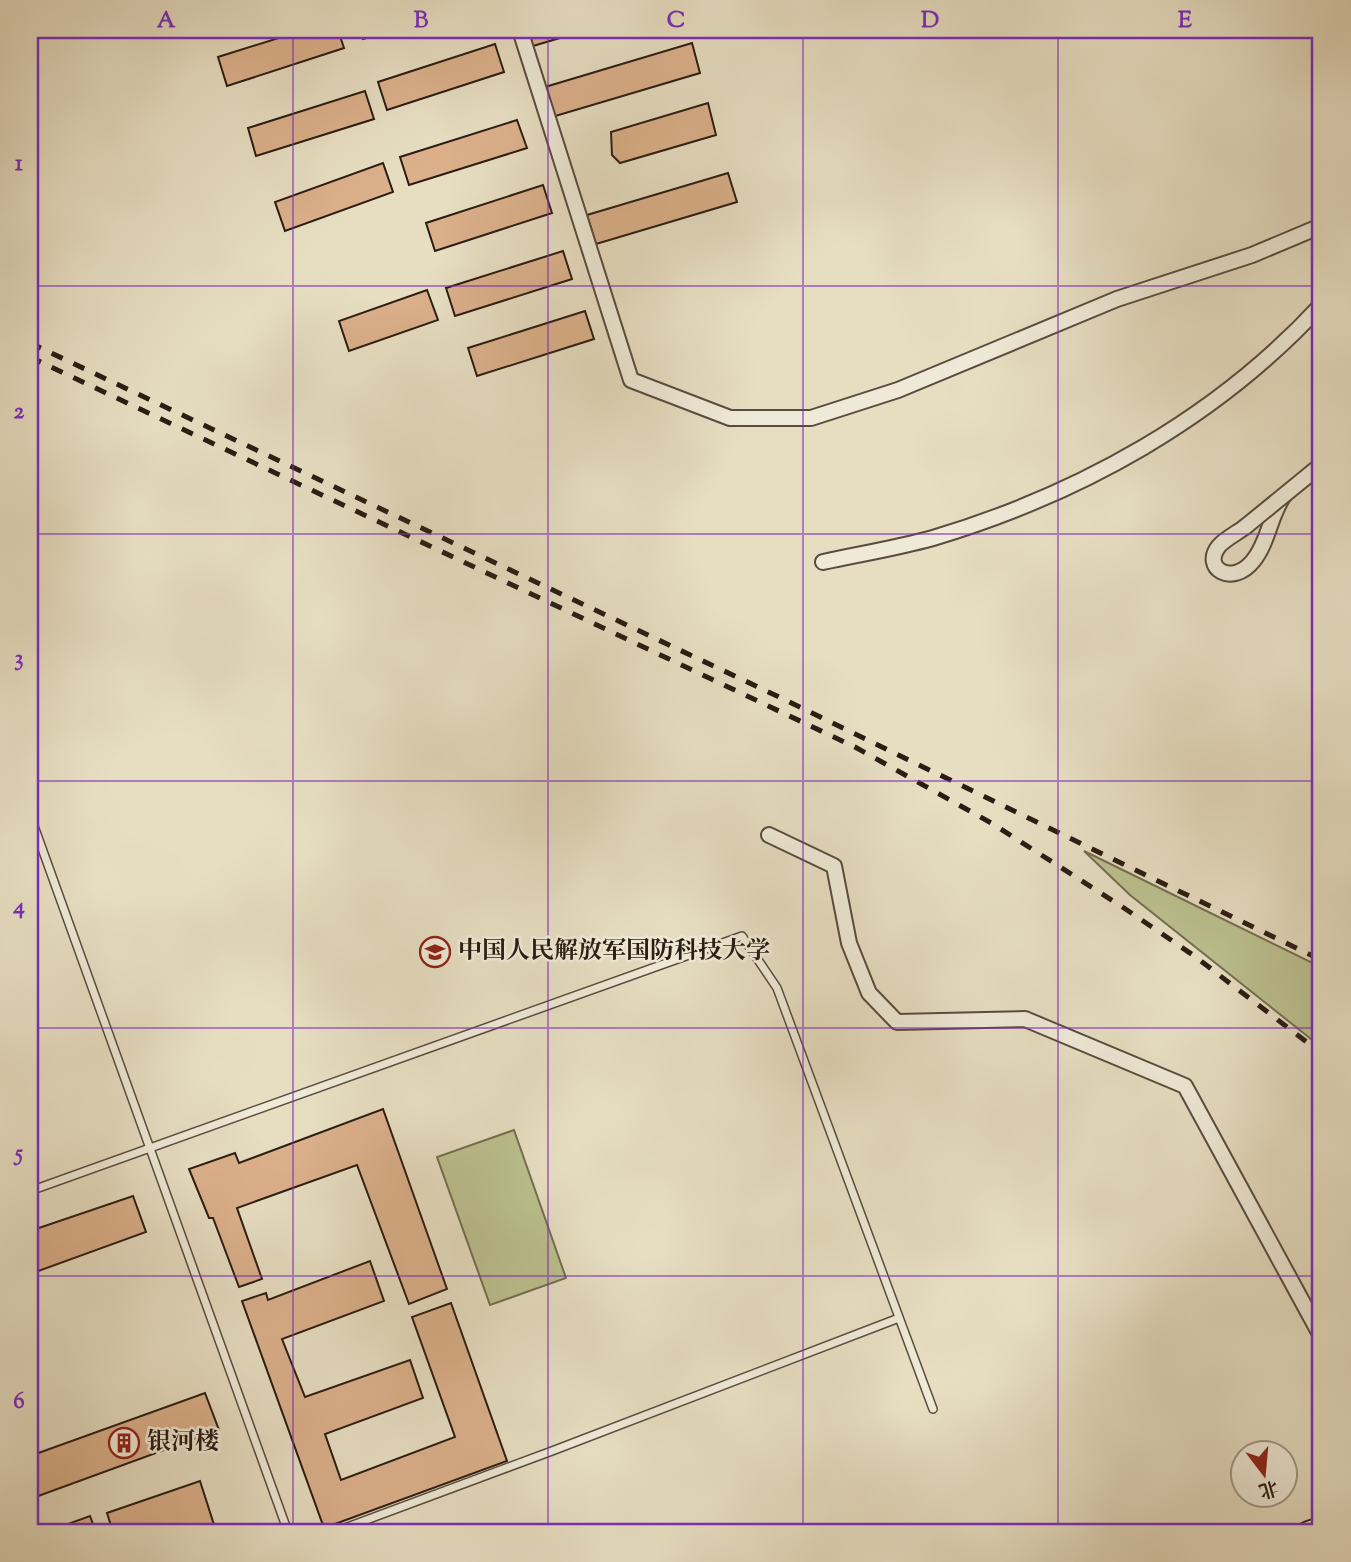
<svg xmlns="http://www.w3.org/2000/svg" width="1351" height="1562" font-family="'Sorts Mill Goudy','Noto Serif SC',serif">
<style>
.green{fill:#bcc08f;stroke:#736e51;stroke-width:2}
.building{fill:#dbb08b;stroke:#2a1c13;stroke-width:2}
.lines{fill:none;stroke-linecap:round;stroke-linejoin:round}
.lane-casing{stroke:#594c3f;stroke-width:10}
.street-casing{stroke:#594c3f;stroke-width:18}
.secondary-casing{stroke:#2a1c13;stroke-width:23}
.lane{stroke:#efead7;stroke-width:7}
.street{stroke:#efead7;stroke-width:14}
.secondary{stroke:#efead7;stroke-width:19}
.rail{stroke:#2a1c13;stroke-width:5;stroke-dasharray:12 12;stroke-linecap:butt}
.street-bridge-casing{stroke:#594c3f;stroke-width:18;stroke-linecap:butt}
.street-bridge{stroke:#efead7;stroke-width:14}
.grid{fill:none;stroke:#7b2cbf;stroke-width:2;stroke-opacity:0.55}
.labels{text-anchor:middle;dominant-baseline:central;stroke-width:5;stroke-linejoin:round;paint-order:stroke}
.poi-label{font-size:24px;font-weight:bold;fill:#2a1c13;stroke:#efead7;text-anchor:start}
.neatline{fill:none;stroke:#7b2cbf;stroke-width:2.5}
.grid-label{font-size:23px;text-anchor:middle;font-weight:bold;fill:#7b2cbf}
</style>
<rect width="100%" height="100%" fill="#e7dec2"/>
<filter id="stains"><feTurbulence type="fractalNoise" baseFrequency=".00286" numOctaves="4"/><feColorMatrix values="0 0 0 0 .2 0 0 0 0 .09 0 0 0 0 .02 0 0 0 .5 -.17"/></filter>
<radialGradient id="worn" r=".72"><stop offset=".6" stop-color="#630" stop-opacity="0"/><stop offset="1" stop-color="#630" stop-opacity=".3"/></radialGradient>
<g class="green">
<polygon points="1084,851 1321,967 1321,1047 1130,895"/>
<polygon points="514,1130 566,1278 490,1305 437,1157"/>
</g>
<g class="building">
<polygon points="304,30 338,30 344,48 227,86 218,57"/>
<polygon points="360,30 393,30 363,39"/>
<polygon points="528,30 587,30 533,46"/>
<polygon points="692,43 700,73 552,117 545,87"/>
<polygon points="495,44 504,72 387,110 378,82"/>
<polygon points="365,91 374,119 256,156 248,128"/>
<polygon points="708,103 716,135 620,163 612,155 611,132"/>
<polygon points="517,120 527,148 409,185 400,157"/>
<polygon points="383,163 393,192 285,231 275,202"/>
<polygon points="728,173 737,202 596,244 587,215"/>
<polygon points="543,185 552,213 435,251 426,223"/>
<polygon points="563,251 572,279 455,316 446,288"/>
<polygon points="427,290 438,320 349,351 339,321"/>
<polygon points="585,311 594,339 477,376 468,348"/>
<polygon points="383,1109 447,1289 409,1304 357,1165 237,1208 262,1279 239,1287 213,1218 209,1218 189,1169 235,1153 239,1163"/>
<polygon points="133,1196 146,1232 30,1274 30,1231"/>
<polygon points="370,1261 384,1301 282,1339 305,1397 410,1360 423,1398 325,1434 341,1480 455,1437 412,1317 451,1303 507,1461 324,1528 242,1301 266,1293 268,1300"/>
<polygon points="205,1393 219,1430 30,1499 30,1456"/>
<polygon points="200,1481 216,1531 187,1532 185,1526 170,1531 169,1527 154,1532 113,1532 107,1513"/>
<polygon points="90,1516 96,1532 46,1532"/>
</g>
<g class="lines">
<g class="lane-casing">
<g id="lane">
<polyline points="30,815 288,1532"/>
<polyline points="30,1191 742,936 777,988 933,1409"/>
<polyline points="334,1532 552,1451 899,1318"/>
</g>
</g>
<g class="street-casing">
<g id="street">
<polyline points="520,30 631,380 730,418 811,418 898,390 1117,299 1252,255 1321,226"/>
<path d="M 1245,527 C 1237,533 1225,539 1219,546 C 1201,568 1232,587 1253,561 C 1268,543 1270,516 1283,497"/>
<path d="M 823,562 C 860,554 897,548 933,538 C 1080,494 1217,418 1321,305"/>
<polyline points="769,835 834,866 849,943 869,993 897,1022 1025,1019 1185,1086 1321,1336"/>
</g>
</g>
<g class="secondary-casing">
<polyline id="secondary" points="1307,1532 1321,1527"/>
</g>
<use href="#lane" class="lane"/>
<use href="#street" class="street"/>
<use href="#secondary" class="secondary"/>
<g class="rail">
<polyline points="30,343 777,696 1321,960"/>
<polyline points="30,357 855,747 993,824 1121,906 1193,955 1321,1053"/>
</g>
<g class="street-bridge-casing">
<polyline id="street-bridge" points="1245,527 1321,465"/>
</g>
<use href="#street-bridge" class="street-bridge"/>
</g>
<path class="grid" d="M 293,30 L 293,1532M 548,30 L 548,1532M 803,30 L 803,1532M 1058,30 L 1058,1532M 30,286 L 1321,286M 30,534 L 1321,534M 30,781 L 1321,781M 30,1028 L 1321,1028M 30,1276 L 1321,1276"/>
<defs>
<g id="university-ring" transform="scale(1.575)"><circle r="9.5" fill="#efead7" stroke="#8f2418" stroke-width="1.5"/><path d="M0-5L7-2L0 1L-7-2ZM-4 1L0 2.5L4 1V4Q0 6-4 4Z" fill="#8f2418"/></g>
<g id="building-ring" transform="scale(1.575)"><circle r="9.5" fill="#efead7" stroke="#8f2418" stroke-width="1.5"/><path d="M-4-6H4V6H1V3H-1V6H-4ZM-2.5-4.3h1.7v1.8h-1.7ZM.8-4.3h1.7v1.8H.8ZM-2.5-1h1.7V.8h-1.7ZM.8-1h1.7V.8H.8Z" fill="#8f2418"/></g>
</defs>
<g fill-rule="evenodd">
<use href="#university-ring" x="435" y="952"/>
<use href="#building-ring" x="124" y="1443"/>
</g>
<g class="labels">
<g class="poi-label">
<text x="458" y="952">中国人民解放军国防科技大学</text>
<text x="147" y="1443">银河楼</text>
</g>
</g>
<rect width="1351" height="1562" fill="none" stroke="#e7dec2" stroke-width="77"/>
<g transform="translate(1264 1474) rotate(164)"><circle r="33" fill="#efead7" stroke="#a09889" stroke-width="2"/>
<path d="M0-5L12 26L0 18L-12 26Z" fill="#8f2418"/>
<text y="-10" font-size="19" font-weight="bold" text-anchor="middle" fill="#2a1c13">北</text>
</g>
<rect x="38" y="38" width="1274" height="1486" class="neatline"/>
<g class="grid-label">
<text x="166" y="27">A</text>
<text x="421" y="27">B</text>
<text x="676" y="27">C</text>
<text x="930" y="27">D</text>
<text x="1185" y="27">E</text>
<text x="19" y="170">1</text>
<text x="19" y="418">2</text>
<text x="19" y="665">3</text>
<text x="19" y="913">4</text>
<text x="19" y="1160">5</text>
<text x="19" y="1408">6</text>
</g>
<rect width="100%" height="100%" filter="url(#stains)"/>
<rect width="100%" height="100%" fill="url(#worn)"/>
</svg>
